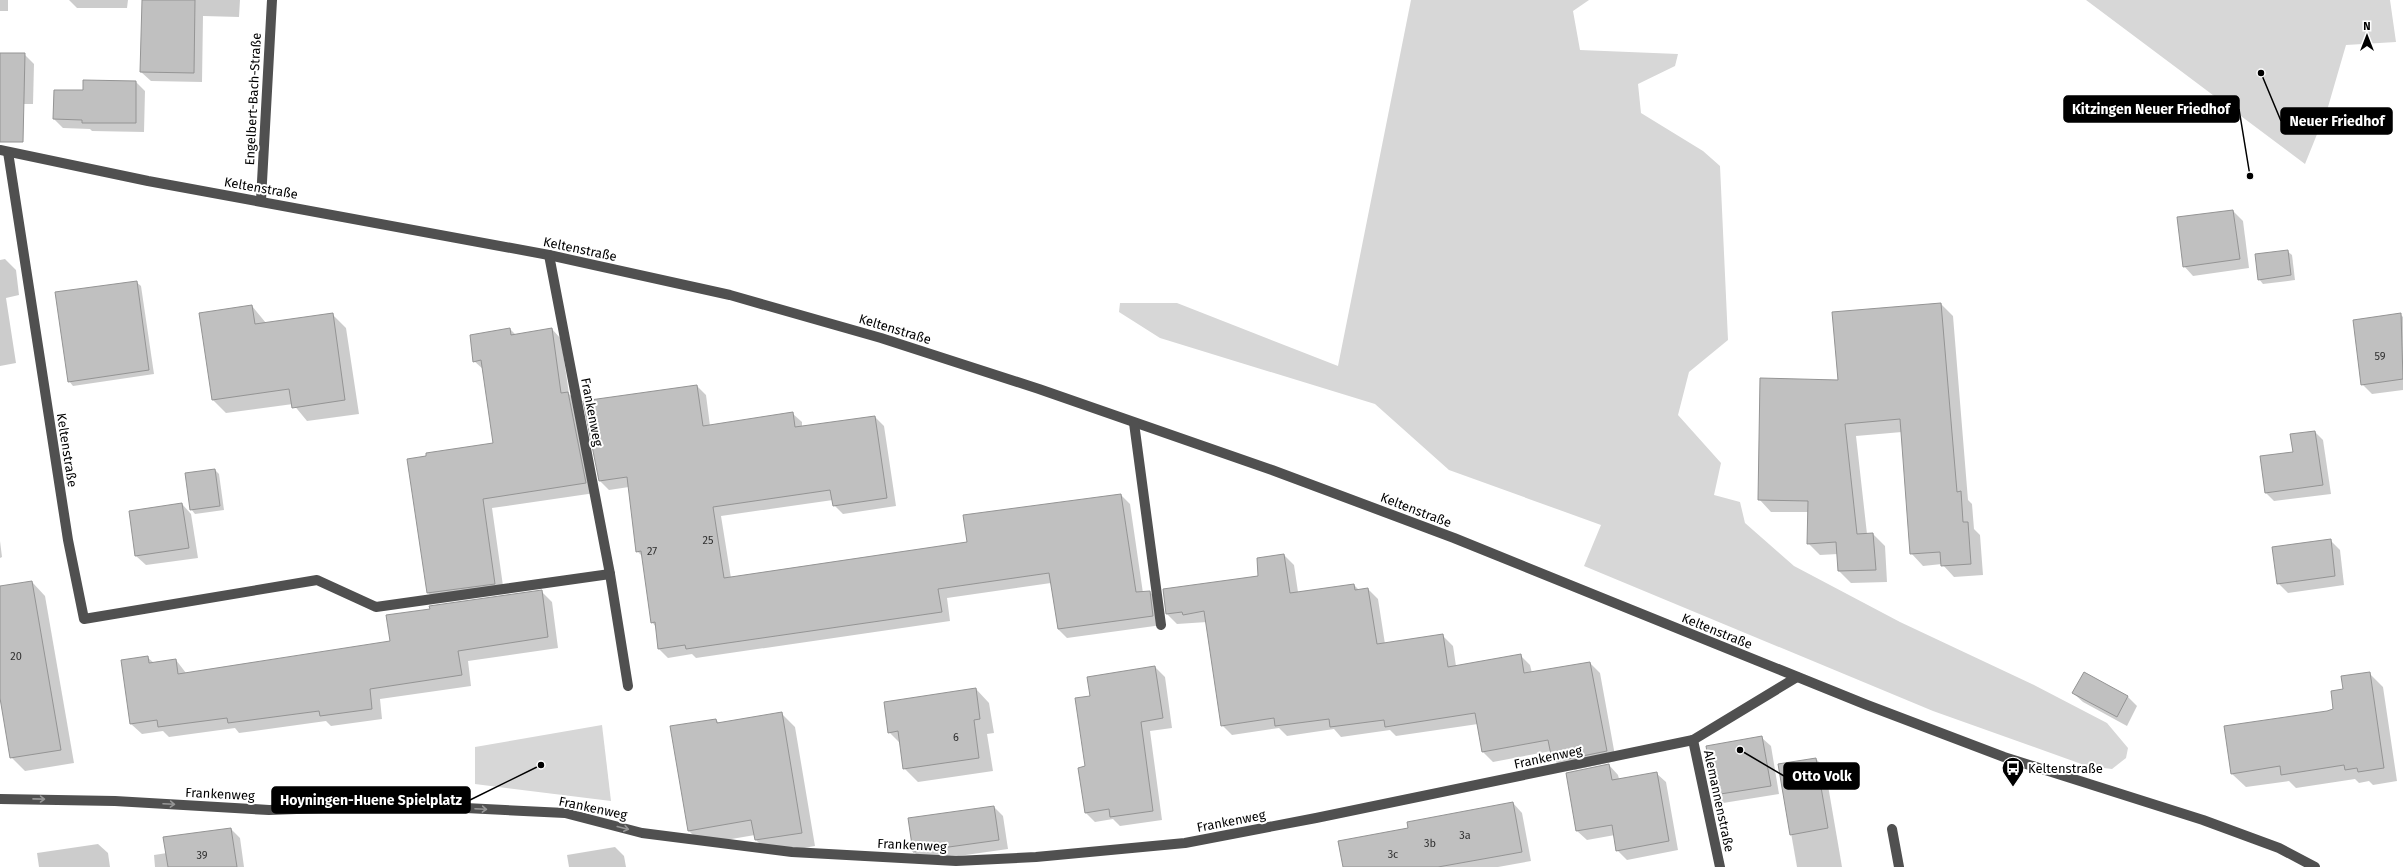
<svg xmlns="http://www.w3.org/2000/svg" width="2403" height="867" font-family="'Fira Sans',sans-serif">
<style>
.green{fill:#d7d7d7}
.shadow{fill:#0003}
.building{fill:#c0c0c0;stroke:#949494}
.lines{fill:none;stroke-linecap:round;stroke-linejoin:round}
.minor{stroke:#505050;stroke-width:10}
.oneway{stroke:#969696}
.labels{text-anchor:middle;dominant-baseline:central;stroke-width:4;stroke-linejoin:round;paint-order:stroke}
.number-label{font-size:11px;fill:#303030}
.street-label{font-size:13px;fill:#000;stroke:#fff}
.poi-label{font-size:13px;fill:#000;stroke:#fff;text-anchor:start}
.leader{fill:none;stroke:#000;stroke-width:1.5}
.callout-dot{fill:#000;stroke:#fff;stroke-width:1.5}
.callout{fill:#000;stroke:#000;stroke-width:1.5}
.callout-label{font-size:14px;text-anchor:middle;font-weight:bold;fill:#fff}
</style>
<rect width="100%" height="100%" fill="#fff"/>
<g class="green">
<polygon points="1411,0 1589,0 1573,11 1580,50 1678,54 1675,66 1638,84 1641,113 1703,151 1720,166 1728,340 1689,372 1678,415 1721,463 1714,495 1740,502 1745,523 1794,566 1900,622 2034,685 2107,723 2128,748 2126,758 2112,769 2087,766 1933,711 1584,566 1601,525 1449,470 1375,404 1160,338 1119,312 1120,303 1177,303 1338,366"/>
<polygon points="2086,0 2390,0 2396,42 2346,45 2328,107 2305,164"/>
<polygon points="602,725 611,801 475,784 475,747"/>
</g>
<g class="shadow">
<rect x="0" y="0" width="8" height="11"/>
<polygon points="69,0 128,0 127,8 77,8"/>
<polygon points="143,0 240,0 239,17 203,16 202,82 151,81 141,72"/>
<polygon points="0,54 24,54 34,64 33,104 0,104"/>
<polygon points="136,82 145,91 144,132 92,131 90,129 63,128 54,119 55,91 84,91"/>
<polygon points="2233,211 2243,221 2249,268 2193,276 2184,266"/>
<polygon points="2287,251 2292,255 2295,280 2263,284 2259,279"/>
<polygon points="5,259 16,270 19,295 6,298 16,363 0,366 0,260"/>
<polygon points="136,282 141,286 154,374 73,386 69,381"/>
<polygon points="1941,304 1953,316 1968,500 1972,504 1974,529 1980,535 1983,575 1954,577 1942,564 1923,566 1911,553 1902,432 1856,436 1867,534 1873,534 1885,546 1887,582 1851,583 1839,571 1838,554 1820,555 1808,543 1809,512 1771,512 1759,499 1839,381"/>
<polygon points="252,306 266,323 332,314 346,328 359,414 307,421 293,404 226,413 213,400"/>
<polygon points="2400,314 2403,317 2403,390 2372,394 2362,384"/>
<polygon points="510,329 516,335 552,329 561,339 569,394 578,402 595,493 492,508 504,593 438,602 428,593 494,444 484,370 474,361"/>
<polygon points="697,386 706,395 710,426 793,414 802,422 802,427 875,417 884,426 896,506 843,514 834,505 833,500 721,516 731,578 968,543 1121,495 1130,504 1143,593 1150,592 1159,601 1162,625 1067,638 1058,629 1051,583 947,598 950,621 696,658 692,654 668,658 659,649 656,627 652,622 643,557 637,551 629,487 609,490 600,481"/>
<polygon points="2315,432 2323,440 2331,494 2274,501 2266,493 2294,453"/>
<polygon points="215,470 219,474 224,510 195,514 191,509"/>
<polygon points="182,504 191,514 198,558 146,565 136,556"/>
<polygon points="2330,540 2340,550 2344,585 2288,593 2278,583"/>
<polygon points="0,541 2,557 0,558"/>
<polygon points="1284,555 1294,565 1298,592 1354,585 1359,590 1368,589 1378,599 1385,644 1443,636 1453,646 1456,666 1520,655 1530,665 1532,673 1590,663 1600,673 1616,761 1574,770 1572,767 1563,769 1553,759 1551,751 1493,762 1483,752 1478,724 1396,736 1390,730 1341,737 1334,729 1287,736 1279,728 1232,735 1222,725 1207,622 1177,624 1167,614 1164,590 1259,576"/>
<polygon points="32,582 45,596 74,763 25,771 11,757 0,692 0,587"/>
<polygon points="541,591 552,602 558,648 468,661 471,686 380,699 382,719 331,726 326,721 239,733 235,728 169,737 163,731 142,734 131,724 147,657 154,663 176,660 186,673 391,642"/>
<polygon points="1155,667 1165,677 1172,728 1150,731 1162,820 1120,826 1113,819 1095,822 1086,813 1091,697"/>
<polygon points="2369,673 2383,687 2397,781 2373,785 2369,781 2359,783 2355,779 2296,788 2289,781 2246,787 2232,774 2334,709 2344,690"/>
<polygon points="976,689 989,703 994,733 987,734 993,771 918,782 904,768 901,744 889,732"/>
<polygon points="2073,693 2128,697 2137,706 2127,726 2083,702"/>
<polygon points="781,713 795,727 815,846 770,854 756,840 755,835 702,844 688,830 716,720 719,723"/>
<polygon points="1762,738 1771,746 1779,794 1723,803 1715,795 1707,747"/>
<polygon points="1816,759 1825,768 1842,867 1797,867 1779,765"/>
<polygon points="1609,765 1618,775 1619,779 1656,773 1666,782 1678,850 1627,860 1617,850 1615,835 1587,840 1577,831 1567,774"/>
<polygon points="1513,803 1522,813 1531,861 1498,867 1344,867 1410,829"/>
<polygon points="994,807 1003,816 1008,849 923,861 914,852"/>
<polygon points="231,829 240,838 244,867 155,867 154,855 167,853"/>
<polygon points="98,844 108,853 110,867 39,867 37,853"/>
<polygon points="615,847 624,856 626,867 569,867 567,855"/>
</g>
<g class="building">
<polygon points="142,0 195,0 194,73 140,72"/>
<polygon points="0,53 25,53 23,142 0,142"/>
<polygon points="83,80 136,81 136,123 82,123 82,120 53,119 54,90 83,90"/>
<polygon points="2233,210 2240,259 2183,267 2177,217"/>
<polygon points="2288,250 2291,275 2258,280 2255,254"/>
<polygon points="137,281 149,370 68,382 55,292"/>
<polygon points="1941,303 1957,492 1961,491 1963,522 1968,522 1971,564 1941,566 1940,552 1910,554 1900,419 1845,424 1857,534 1873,533 1876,570 1838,571 1836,542 1807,544 1808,501 1758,500 1760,378 1838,380 1832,312"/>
<polygon points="252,305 255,324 333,313 345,400 292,408 289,389 212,400 199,313"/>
<polygon points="2401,313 2403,379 2361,385 2353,320"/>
<polygon points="510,328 511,335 552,328 561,393 568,392 586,483 483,499 495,584 427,593 407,459 426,456 426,453 493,443 481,360 473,362 470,335"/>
<polygon points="697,385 703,426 793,412 795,427 875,416 887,498 833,506 830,490 713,507 724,578 967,542 963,515 1121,494 1136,592 1150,591 1153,616 1058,629 1049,573 938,589 942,612 686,649 685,645 658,649 655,622 651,623 641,551 636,552 627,477 599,481 583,401"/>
<polygon points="2315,431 2323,485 2265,493 2260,456 2293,452 2290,434"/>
<polygon points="215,469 220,506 190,510 185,473"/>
<polygon points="182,503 189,548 135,556 129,511"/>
<polygon points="2331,539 2335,576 2277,584 2272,547"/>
<polygon points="1284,554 1290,593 1354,584 1355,590 1368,588 1377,644 1443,634 1448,667 1521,654 1524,673 1590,662 1607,751 1563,760 1563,758 1552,760 1548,740 1482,752 1475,713 1385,727 1384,720 1330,727 1329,719 1275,726 1274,718 1221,726 1204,611 1183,615 1182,612 1166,614 1163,589 1258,576 1257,558"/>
<polygon points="32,581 61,750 10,758 0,698 0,586"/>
<polygon points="542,590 548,637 458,651 462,675 370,689 372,709 320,716 319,711 228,723 227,718 158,727 157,720 130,724 121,660 148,656 149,663 176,659 178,674 390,641 386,615 430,609 429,606"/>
<polygon points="1155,666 1163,718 1141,722 1153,811 1110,817 1109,809 1085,813 1078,768 1085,766 1075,698 1090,696 1087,677"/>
<polygon points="2084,672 2128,696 2117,717 2072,693"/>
<polygon points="2370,672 2384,768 2358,772 2357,768 2345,770 2344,765 2281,775 2280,766 2231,774 2224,726 2327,711 2333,709 2331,691 2343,689 2341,676"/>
<polygon points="976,688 980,719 974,720 979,758 903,769 898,731 888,733 884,702"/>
<polygon points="782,712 802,833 755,840 751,820 688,831 670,726 716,719 717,723"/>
<polygon points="1762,736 1771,786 1714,795 1706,746"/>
<polygon points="1816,758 1828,828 1790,835 1778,764"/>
<polygon points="1609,764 1612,780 1657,772 1669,841 1616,851 1612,825 1576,831 1566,773"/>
<polygon points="1513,802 1522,852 1438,867 1343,867 1338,841 1408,828 1407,822"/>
<polygon points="994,806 999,840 913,852 908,818"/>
<polygon points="231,828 237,867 168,867 163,837"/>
</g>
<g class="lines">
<g class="minor">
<polyline points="0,150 148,181 549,255 730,295 881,338 1039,389 1272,470 1454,538 1867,705 2004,757 2203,820 2279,848 2315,867"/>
<polyline points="8,152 68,540 84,619 317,580 376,607 610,574"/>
<polyline points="261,200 272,0"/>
<polyline points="549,255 610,574 628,686"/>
<polyline points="1134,423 1161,625"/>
<polyline points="1693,740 1720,867"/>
<polyline points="0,799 115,801 269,810 406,805 565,813 642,833 792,852 956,861 1036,857 1185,843 1316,818 1693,740 1797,677"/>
<polyline points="1892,829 1899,867"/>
</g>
</g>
<defs><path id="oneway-shaft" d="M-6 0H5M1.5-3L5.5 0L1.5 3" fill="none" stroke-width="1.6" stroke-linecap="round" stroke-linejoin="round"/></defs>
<g class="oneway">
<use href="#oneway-shaft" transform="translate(39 799) rotate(1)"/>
<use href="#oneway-shaft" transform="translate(169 804) rotate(3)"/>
<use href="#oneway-shaft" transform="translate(481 809) rotate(3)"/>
<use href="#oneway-shaft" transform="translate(623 828) rotate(14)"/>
</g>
<defs>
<g id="bus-pin" transform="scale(1.15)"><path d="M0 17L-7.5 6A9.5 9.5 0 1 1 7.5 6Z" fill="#000" stroke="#fff"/><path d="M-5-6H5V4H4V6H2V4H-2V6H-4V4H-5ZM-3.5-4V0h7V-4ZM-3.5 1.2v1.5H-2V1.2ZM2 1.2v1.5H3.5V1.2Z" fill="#fff"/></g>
</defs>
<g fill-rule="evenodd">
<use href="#bus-pin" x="2013" y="768"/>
</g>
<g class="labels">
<g class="number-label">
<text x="2380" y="356">59</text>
<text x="708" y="540">25</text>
<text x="652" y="551">27</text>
<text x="16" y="656">20</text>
<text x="956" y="737">6</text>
<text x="1465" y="835">3a</text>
<text x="1430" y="843">3b</text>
<text x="1393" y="854">3c</text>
<text x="202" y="855">39</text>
</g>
<g class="street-label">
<text transform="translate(253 99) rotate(-87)">Engelbert-Bach-Straße</text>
<text transform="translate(261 188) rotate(10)">Keltenstraße</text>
<text transform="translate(580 249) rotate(12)">Keltenstraße</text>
<text transform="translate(895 329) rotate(17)">Keltenstraße</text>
<text transform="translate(592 412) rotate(79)">Frankenweg</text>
<text transform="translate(67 450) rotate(81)">Keltenstraße</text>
<text transform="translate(1416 510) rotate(21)">Keltenstraße</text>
<text transform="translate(1717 631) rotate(22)">Keltenstraße</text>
<text transform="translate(1548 757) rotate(-12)">Frankenweg</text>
<text transform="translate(220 794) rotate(3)">Frankenweg</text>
<text transform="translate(1719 801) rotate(78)">Alemannenstraße</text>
<text transform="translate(593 808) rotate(12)">Frankenweg</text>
<text transform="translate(1231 821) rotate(-11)">Frankenweg</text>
<text transform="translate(912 845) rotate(3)">Frankenweg</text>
</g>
<g class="poi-label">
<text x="2028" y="768">Keltenstraße</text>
</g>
</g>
<path class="leader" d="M2250 176L2239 109M2261 73L2281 121M1740 750L1784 776M541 765L470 800"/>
<g class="callout-dot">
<circle cx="2250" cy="176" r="4"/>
<circle cx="2261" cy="73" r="4"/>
<circle cx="1740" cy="750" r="4"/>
<circle cx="541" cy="765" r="4"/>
</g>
<g class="callout">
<rect x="2064" y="96" width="175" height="26" rx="4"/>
<rect x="2281" y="108" width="111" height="26" rx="4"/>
<rect x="1784" y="763" width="75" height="26" rx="4"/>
<rect x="272" y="787" width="198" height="26" rx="4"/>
</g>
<g class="callout-label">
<text x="2151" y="114">Kitzingen Neuer Friedhof</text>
<text x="2337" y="126">Neuer Friedhof</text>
<text x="1822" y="781">Otto Volk</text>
<text x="371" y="805">Hoyningen-Huene Spielplatz</text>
</g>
<g transform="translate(2367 36)" stroke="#ffffff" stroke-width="3" paint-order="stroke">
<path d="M0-3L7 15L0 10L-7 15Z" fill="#000000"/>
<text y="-6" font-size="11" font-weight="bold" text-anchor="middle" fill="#000000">N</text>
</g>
</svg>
